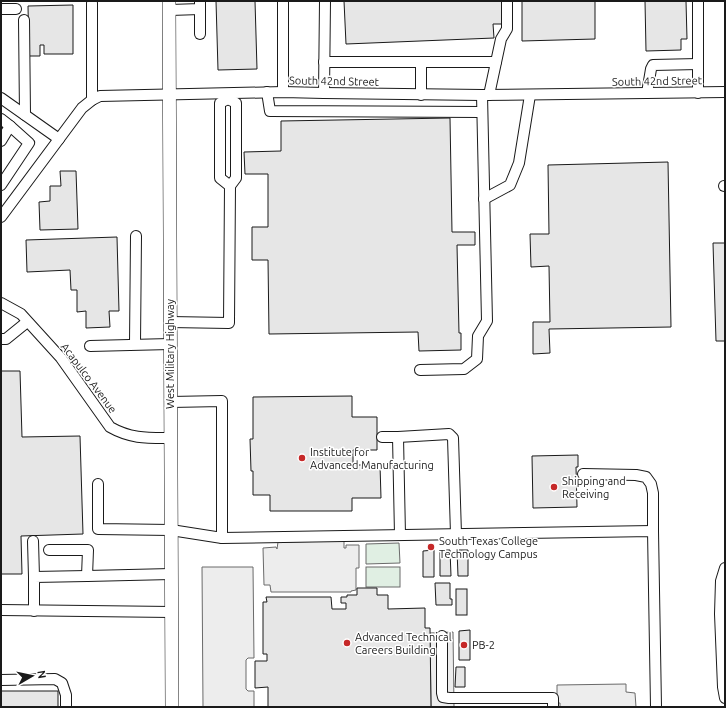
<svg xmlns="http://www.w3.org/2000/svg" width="726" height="708" font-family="Ubuntu,sans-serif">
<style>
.green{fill:#e0efe3;stroke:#6a6a6a}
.parking{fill:#ededed;stroke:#6a6a6a}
.building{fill:#e6e6e6;stroke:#1a1a1a}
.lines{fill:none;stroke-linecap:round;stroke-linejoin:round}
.minor-casing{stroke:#1a1a1a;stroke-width:12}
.major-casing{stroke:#1a1a1a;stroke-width:14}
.minor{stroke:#fff;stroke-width:10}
.major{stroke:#fff;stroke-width:13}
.poi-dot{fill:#c62828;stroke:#fff;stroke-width:1.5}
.labels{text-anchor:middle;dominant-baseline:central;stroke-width:3;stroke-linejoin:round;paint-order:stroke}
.street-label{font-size:11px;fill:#1a1a1a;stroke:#fff}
.poi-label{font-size:11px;fill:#1a1a1a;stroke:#fff;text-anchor:start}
</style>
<rect width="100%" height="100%" fill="#fff"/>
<g class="green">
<polygon points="399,543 400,563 366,564 366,544"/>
<rect x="366" y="567" width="34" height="20"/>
</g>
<g class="parking">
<polygon points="344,541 344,548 346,548 346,545 359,545 359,568 356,568 356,590 351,591 351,592 271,592 270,585 264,585 263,548 276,547 277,549 278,542"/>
<polygon points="202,567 253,567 254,658 248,658 246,660 246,689 248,691 254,691 254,707 203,707"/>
<polygon points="453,632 454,707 431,707 430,633"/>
<polygon points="626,684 626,692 635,693 636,707 560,707 560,703 557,703 557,685"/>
</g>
<g class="building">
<polygon points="216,1 255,1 257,69 218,70"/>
<polygon points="344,1 503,1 504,24 493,24 494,38 346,44"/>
<polygon points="522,1 595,1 595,39 522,41"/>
<polygon points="645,1 686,1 687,39 681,39 681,50 646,51"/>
<polygon points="73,5 73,54 44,54 44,45 40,45 40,56 29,56 28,6"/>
<polygon points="450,118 452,232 475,232 475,245 457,245 459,333 461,333 461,350 419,351 418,332 269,334 268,260 252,260 252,227 268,227 268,174 245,174 244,152 281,151 281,121"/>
<polygon points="668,162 671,327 549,329 550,353 533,354 533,322 550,322 549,266 531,267 530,234 549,234 548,165"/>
<polygon points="60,171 76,171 78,229 40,230 39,202 50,201 50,186 61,186"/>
<polygon points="117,237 119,311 109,311 110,327 86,328 86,311 77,312 77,290 71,290 70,270 27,272 26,240"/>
<polygon points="713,243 725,243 725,341 716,341"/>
<polygon points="1,371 20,371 22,437 80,436 83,534 21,536 22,574 1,574"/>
<polygon points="352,396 352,417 377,417 377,450 353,450 353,465 380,465 381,498 352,498 352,511 270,511 270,495 253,495 253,471 251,471 250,439 253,439 253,397"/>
<polygon points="578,455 578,467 576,467 577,507 533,508 532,456"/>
<polygon points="434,550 434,577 423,577 423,551"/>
<polygon points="440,550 450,550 451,576 440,576"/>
<polygon points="457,550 468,550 468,576 458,576"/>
<polygon points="435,583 450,583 450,599 452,599 452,605 436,605"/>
<polygon points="357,588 377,588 377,595 388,595 388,609 425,608 425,628 430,628 431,707 268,707 268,687 255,688 255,661 267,661 267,654 263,654 263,602 267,602 266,597 331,597 332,609 346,609 346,603 341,603 341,597 347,597 347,595 357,595"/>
<rect x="456" y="589" width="11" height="26"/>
<polygon points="470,630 470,660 459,660 459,631"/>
<polygon points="456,667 465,667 465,687 455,687"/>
<rect x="1" y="691" width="57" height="16"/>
</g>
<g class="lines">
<g class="minor-casing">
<g id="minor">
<polyline points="92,3 92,100"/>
<polyline points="1,9 16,9"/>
<polyline points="200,9 200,34"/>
<polyline points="170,10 200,9 200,1"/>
<polyline points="24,20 25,115"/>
<polyline points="324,62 496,62"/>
<polyline points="267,92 270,111 482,112"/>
<polyline points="283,92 283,1"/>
<polyline points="324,93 325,1"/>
<polyline points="647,93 651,69 653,65 698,64"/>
<polyline points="698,93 698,1"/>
<polyline points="421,95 421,62"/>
<polyline points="489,95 501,39 507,29 507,1"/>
<polyline points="1,98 59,139"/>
<polyline points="228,99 220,103 220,178 230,186"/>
<polyline points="1,119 10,126 1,141"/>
<polyline points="1,185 29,143 10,126"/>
<polyline points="724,186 725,186"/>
<polyline points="484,199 510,185 519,163 530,95"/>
<polyline points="1,217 82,108 92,100 100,96 283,92 324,93 482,95 725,92"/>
<path d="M 1,303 L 21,314 L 61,358 L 110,427 C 131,439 148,438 171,438"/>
<polyline points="170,322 229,323 230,186 236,178 236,103 228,99"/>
<polyline points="1,339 6,339 27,322"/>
<polyline points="135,344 136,236"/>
<polyline points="90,346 170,344"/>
<polyline points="420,370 464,369 477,359 478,336 487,321 482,95"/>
<polyline points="171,402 222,401 222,538"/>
<polyline points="382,437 398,437 400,535"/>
<polyline points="398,437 449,434 453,438 456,534"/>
<polyline points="583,474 636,475 646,477 651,484 653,493 653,531"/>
<polyline points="98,484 98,529 171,530 222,538 653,531 656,707"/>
<polyline points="33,541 34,577"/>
<polyline points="49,550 88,550 87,576 171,574"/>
<polyline points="725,568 721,581 720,614 723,687 725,698"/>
<polyline points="1,610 172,612"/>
<polyline points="34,611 34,577 87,576"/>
<polyline points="442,636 442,693 443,697 449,698 553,698 553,707"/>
<polyline points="1,680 55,679 62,683 66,695 66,707"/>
</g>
</g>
<g class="major-casing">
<polyline id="major" points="169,1 172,707"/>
</g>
<use href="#minor" class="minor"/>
<use href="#major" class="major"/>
</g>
<g class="poi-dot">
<circle cx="302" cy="458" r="4"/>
<circle cx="554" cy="487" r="4"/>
<circle cx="431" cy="547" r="4"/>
<circle cx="347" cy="643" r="4"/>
<circle cx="464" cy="645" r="4"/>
</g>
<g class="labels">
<g class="street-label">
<text transform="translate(334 81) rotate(1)">South 42nd Street</text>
<text transform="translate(657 81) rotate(-1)">South 42nd Street</text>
<text transform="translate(170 354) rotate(-90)">West Military Highway</text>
<text transform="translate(89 378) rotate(53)">Acapulco Avenue</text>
</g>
<g class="poi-label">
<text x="310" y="452">Institute for<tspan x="310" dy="13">Advanced Manufacturing</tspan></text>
<text x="562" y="481">Shipping and<tspan x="562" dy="13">Receiving</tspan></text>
<text x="439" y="541">South Texas College<tspan x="439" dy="13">Technology Campus</tspan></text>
<text x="355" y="637">Advanced Technical<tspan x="355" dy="13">Careers Building</tspan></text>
<text x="472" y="645">PB-2</text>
</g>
</g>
<rect width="726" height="708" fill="none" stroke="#1a1a1a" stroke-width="4"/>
<g transform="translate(32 676) rotate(81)" stroke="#ffffff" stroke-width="3" paint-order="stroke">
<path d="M0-3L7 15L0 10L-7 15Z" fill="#1a1a1a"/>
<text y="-6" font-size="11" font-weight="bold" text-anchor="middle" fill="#1a1a1a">N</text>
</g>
</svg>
